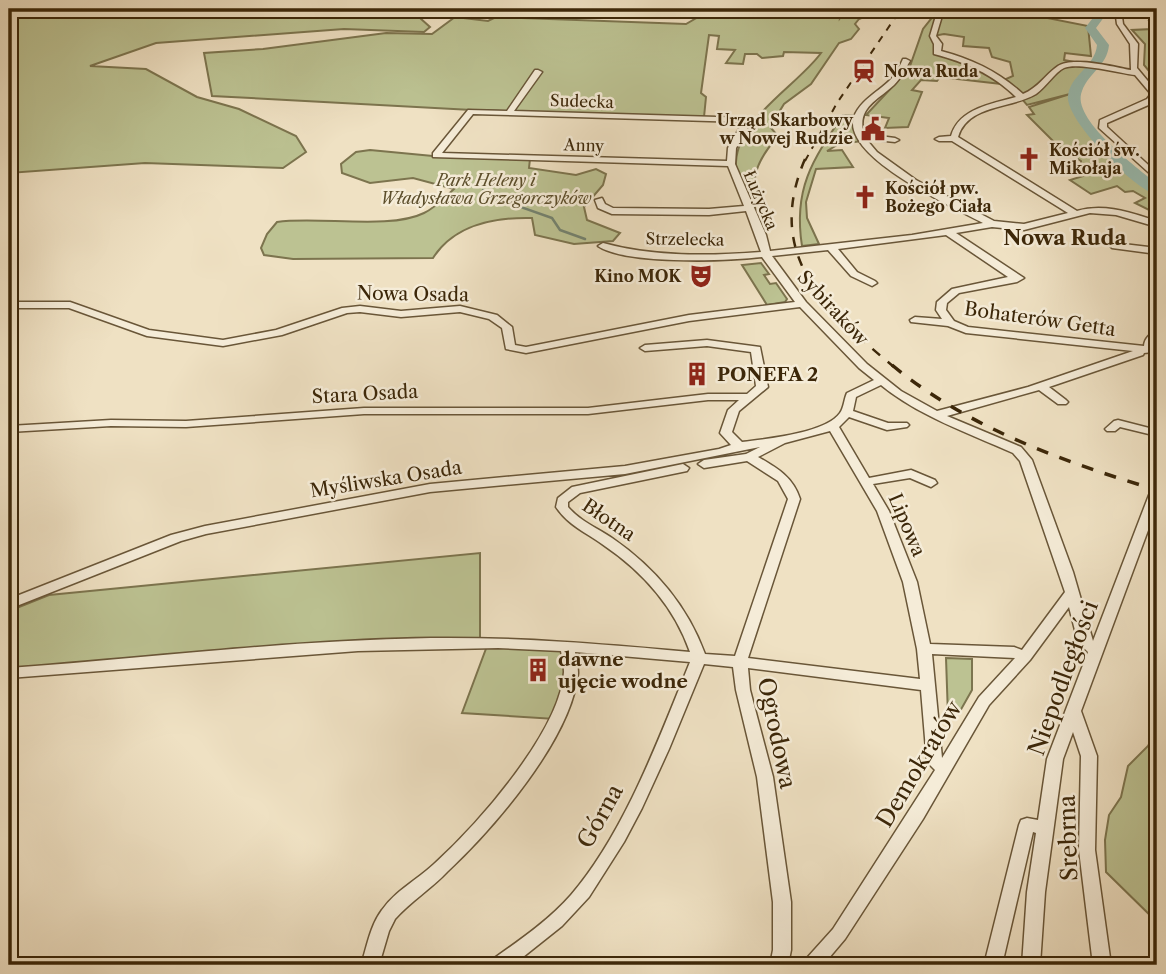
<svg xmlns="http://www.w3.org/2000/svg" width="1166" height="974" font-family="'Libre Caslon Text',serif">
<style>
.green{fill:#bcc292;stroke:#7c744e;stroke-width:2;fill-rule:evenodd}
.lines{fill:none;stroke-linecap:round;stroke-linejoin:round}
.stream{stroke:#74826f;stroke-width:2.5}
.river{fill:#9abeb3;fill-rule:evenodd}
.minor-casing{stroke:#695638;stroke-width:3}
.minor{fill:#f5ecd8;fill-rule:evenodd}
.rail-far2{stroke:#3c2709;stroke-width:2;stroke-dasharray:7 7;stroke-linecap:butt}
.rail-far1{stroke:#3c2709;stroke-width:2.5;stroke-dasharray:10 10;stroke-linecap:butt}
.rail{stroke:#3c2709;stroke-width:3.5;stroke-dasharray:12 12;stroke-linecap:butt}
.labels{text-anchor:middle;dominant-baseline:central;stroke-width:5;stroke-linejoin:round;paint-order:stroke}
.far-poi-label{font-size:16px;font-weight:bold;fill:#3c2709;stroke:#f5ecd8;text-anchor:start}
.far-street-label{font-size:16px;fill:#3c2709;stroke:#f5ecd8}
.far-park-label{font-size:16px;font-style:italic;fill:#5c4e2b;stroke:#f5ecd8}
.street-label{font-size:19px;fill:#3c2709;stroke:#f5ecd8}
.poi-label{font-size:19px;font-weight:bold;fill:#3c2709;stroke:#f5ecd8;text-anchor:start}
.far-district-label{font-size:21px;font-weight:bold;fill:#3c2709;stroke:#f5ecd8}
.near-street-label{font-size:23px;fill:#3c2709;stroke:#f5ecd8}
</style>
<rect width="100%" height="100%" fill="#efe1c3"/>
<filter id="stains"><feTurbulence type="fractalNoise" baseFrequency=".00286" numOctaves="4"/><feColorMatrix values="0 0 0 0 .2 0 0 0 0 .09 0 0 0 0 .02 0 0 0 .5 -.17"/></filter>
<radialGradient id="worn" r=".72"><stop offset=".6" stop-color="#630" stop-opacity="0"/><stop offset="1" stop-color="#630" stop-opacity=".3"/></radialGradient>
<g class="green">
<polygon points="9,9 455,9 420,18 430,27 424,32 344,29 156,43 90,66 146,69 197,97 239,109 296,136 306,152 283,168 145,163 9,173"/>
<path d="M 712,9 L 841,9 L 840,18 L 847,9 L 884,9 L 859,19 L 855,24 L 859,29 L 851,39 L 839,43 L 811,84 L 784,104 L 770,127 L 778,136 C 752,166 752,179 756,217 L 750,215 C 746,200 735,178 736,162 C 738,118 798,85 821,53 L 784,52 L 783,56 L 762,58 L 757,54 L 745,54 L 743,64 L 726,63 L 735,50 L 717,49 L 719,36 L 709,35 L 701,93 L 706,97 L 704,117 L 472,110 L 212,96 L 204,53 L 263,49 L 386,33 L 432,34 L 455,17 L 488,21 L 496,17 L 686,24 Z"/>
<path d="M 935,9 L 1060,9 L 1037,11 L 1032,15 L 1088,26 L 1091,56 L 1065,53 L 1064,60 L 1096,66 C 1090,77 1077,82 1074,96 C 1069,123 1137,173 1157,191 L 1157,214 L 1135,203 L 1145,198 L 1133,191 L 1125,192 L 1117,186 L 1091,194 L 1070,180 L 1083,176 L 1081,161 L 1059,147 L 1027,115 L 1034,114 L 1029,107 L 1070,94 L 1027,105 L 1010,85 L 940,77 L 937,81 L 921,80 L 912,90 L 922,92 L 908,127 L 885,128 L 889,118 L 866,115 L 909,69 L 923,29 L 934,15 ZM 944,34 L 964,37 L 963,46 L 989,48 L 992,57 L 1010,62 L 1013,76 L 1004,80 L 937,51 L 933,36 Z"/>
<polygon points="1149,21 1157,21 1157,81 1144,65 1145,44 1132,30 1152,29"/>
<path d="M 843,115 L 864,116 L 859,130 L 863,141 L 839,144 L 827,151 L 842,150 L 853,167 L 816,169 L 806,202 L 807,218 L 819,244 L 802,246 C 793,189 812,161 843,115 Z"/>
<path d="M 370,150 L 433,156 L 530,159 L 529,168 L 576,175 L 596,169 L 606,174 L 603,185 L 584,207 L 587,220 L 620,233 L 613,241 L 574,244 L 535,235 L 532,218 C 495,217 454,225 433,258 L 293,259 L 264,255 L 261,248 L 267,234 L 277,222 C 318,216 390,230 424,213 C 435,208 445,197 454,189 L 413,178 L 370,183 L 342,173 L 341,164 L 356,152 Z"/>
<polygon points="761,263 769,274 764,275 770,284 776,283 787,299 785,302 767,305 742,265"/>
<polygon points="480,553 480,640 9,669 9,611 49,595"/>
<polygon points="487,646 565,648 569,659 555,719 462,713"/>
<polygon points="946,658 972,659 972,690 959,713 948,716"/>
<polygon points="1157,730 1157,922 1106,872 1105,840 1109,815 1121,797 1128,766 1148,746"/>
</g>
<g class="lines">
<g class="stream">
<polyline points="445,175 475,187"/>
<polyline points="483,190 501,200 552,218 560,230 585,239"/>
</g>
<path class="river" d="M 1100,9 L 1110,9 L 1096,28 L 1109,45 C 1107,66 1089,72 1082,91 C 1070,119 1138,168 1157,184 L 1157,195 C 1135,190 1065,120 1068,96 C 1070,75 1095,67 1097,45 L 1085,28 Z"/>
<g class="minor-casing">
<g id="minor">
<path d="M 938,9 L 944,9 L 936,36 L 942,44 L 941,51 C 972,59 999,72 1023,94 C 1038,88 1045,75 1058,66 C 1072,56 1114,67 1131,70 L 1130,44 L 1117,24 L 1115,9 L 1121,9 L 1123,24 L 1138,44 L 1137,68 L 1157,92 L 1157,96 L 1153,103 L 1107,123 L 1107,127 L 1157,173 L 1157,180 L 1099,128 L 1100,120 L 1147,99 L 1151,94 L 1135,75 C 1119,73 1077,62 1064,68 C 1055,72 1046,87 1036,94 C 1011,109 968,104 958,137 L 1077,211 C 1105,203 1131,213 1157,221 L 1157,227 L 1116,215 L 1090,213 L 1024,230 L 992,227 L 956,233 L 1024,278 L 1017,282 L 959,293 L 947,303 L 946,310 L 954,321 L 968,327 L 1144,346 C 1144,339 1151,332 1157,331 L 1157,340 L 1154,343 L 1153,352 L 1144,353 L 1143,355 L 1049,387 L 1066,400 L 1068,402 L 1066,404 L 1058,404 L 1039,390 L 947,416 L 1021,447 L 1032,460 L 1073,572 L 1093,641 L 1149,495 L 1151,492 L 1157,492 L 1157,506 L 1081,711 L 1097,756 L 1095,850 L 1111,965 L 1093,965 L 1079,850 L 1081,756 L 1073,732 L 1063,759 L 1045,892 L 1040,965 L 1022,965 L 1027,892 L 1036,833 L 1033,832 L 1002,965 L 984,965 L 1019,825 L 1021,820 L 1027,818 L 1038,820 L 1047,759 L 1088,652 L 1078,642 L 1069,607 L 1030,660 L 989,705 L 923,819 L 845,939 L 823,965 L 803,965 L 806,959 L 833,929 L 935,770 L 927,762 L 921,690 L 748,668 L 750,690 L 773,777 L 791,902 L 791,950 L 788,965 L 770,965 L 773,950 L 773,902 L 757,777 L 736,690 L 733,667 L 704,664 L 669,749 L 642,808 L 624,842 L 589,897 L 562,926 L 513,965 L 490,965 L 493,959 C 520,940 549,920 571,895 C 625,832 659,738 690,662 L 575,652 C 576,658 578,666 578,673 C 572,738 494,828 447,872 C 431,889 411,901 395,919 L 389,931 L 379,965 L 361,965 C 367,947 370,926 382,910 C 395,891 417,880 434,864 C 477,825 560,732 564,672 C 564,665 562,657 561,651 L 498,648 L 358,651 L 9,678 L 9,668 C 149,658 290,640 431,638 C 518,637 603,644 690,652 C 674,606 642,571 602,544 C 585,532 568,525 556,507 L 558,498 L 572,487 L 683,464 L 689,468 L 687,471 L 580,493 L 568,502 L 568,507 C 580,521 597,528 612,538 C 654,567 687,605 705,654 L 735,656 L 788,499 L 778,481 L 747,461 L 704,468 L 698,464 L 704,460 L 746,454 L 760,447 L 625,474 L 430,492 L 206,534 L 181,541 L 9,609 L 9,599 L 171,535 L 205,526 L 430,484 L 625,466 L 719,449 L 731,445 L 720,433 L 728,410 L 739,400 L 708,400 L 588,414 L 364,414 L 186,427 L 111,426 L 9,432 L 9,426 L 111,420 L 186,421 L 364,408 L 588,408 L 708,394 L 747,394 L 756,386 L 751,352 L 707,346 L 645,351 L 640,348 L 645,345 L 707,340 L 760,347 L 768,387 L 739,411 L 732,432 L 742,442 C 766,439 826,433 840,413 C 844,408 844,399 847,393 L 874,380 L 859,368 L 800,307 L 689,321 L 526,353 L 506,349 L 502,328 L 489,319 L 460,312 L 401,317 L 360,312 L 347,313 L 282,335 L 223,346 L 147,336 L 69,308 L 9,308 L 9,302 L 70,302 L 149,330 L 223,340 L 276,330 L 342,308 L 360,306 L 401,311 L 460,306 L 497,315 L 512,327 L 515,345 L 526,347 L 689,315 L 795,302 L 762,257 C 727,261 626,265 598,246 L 603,243 C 654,257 708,256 761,252 L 746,211 L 709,215 L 612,214 L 598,208 L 595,200 L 602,198 L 605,204 L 613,208 L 709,209 L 744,206 L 728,166 L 433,157 L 433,153 L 468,110 L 507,111 L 535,70 L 538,70 L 542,72 L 514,111 L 751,118 L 752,120 L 736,148 L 735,164 L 766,235 L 770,251 L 912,235 L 983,223 C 955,208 841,157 854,117 C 860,100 880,91 892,78 C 897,72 900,66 903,59 L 906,59 L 910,61 C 905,69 901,78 894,85 C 878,100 856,108 864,134 L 895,138 L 899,140 L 895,142 L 866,139 L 877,152 L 916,180 L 994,221 L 1024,224 L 1068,213 L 952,141 L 939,141 L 935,139 L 939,137 L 951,136 C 959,108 992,104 1016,97 C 993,74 965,62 934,54 L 934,44 L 930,36 ZM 473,114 L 743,122 L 728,148 L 727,161 L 442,153 ZM 946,235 L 1008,277 L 952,289 L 937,302 L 936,310 L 942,319 L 915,317 L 910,320 L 911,322 L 948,326 L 966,333 L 1133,351 L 1028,387 L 937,411 L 901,391 L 867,364 L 806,302 L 772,256 L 828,250 L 851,276 L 872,286 L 877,283 L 875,281 L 857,272 L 838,249 ZM 881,385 C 919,416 968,433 1013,453 L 1020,461 L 1065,592 L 1022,650 L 1014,647 L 930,644 L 917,582 L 889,511 L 873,484 L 910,478 L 931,487 L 937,483 L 935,480 L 911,470 L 869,478 L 839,427 L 849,417 L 887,430 L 907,427 L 909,425 L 907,423 L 888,423 L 853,411 L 856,397 ZM 830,431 L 877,511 L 903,582 L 917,649 L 920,679 L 748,658 L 800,499 C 793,477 777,468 758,457 L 785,443 ZM 932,654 L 1015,658 L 979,697 L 942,758 Z"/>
<polygon points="1115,243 1157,248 1157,254 1112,248 1110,246"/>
<polygon points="1118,420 1157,430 1157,436 1120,427 1115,431 1107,431 1105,429 1114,421"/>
</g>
</g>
<use href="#minor" class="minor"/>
<polyline class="rail-far2" points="805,161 837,103 901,9"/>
<path class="rail-far1" d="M 805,159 C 764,255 824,309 894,367"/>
<path class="rail" d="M 892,365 C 968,428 1064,462 1157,490"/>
</g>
<defs>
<g id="station-bare" transform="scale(1.89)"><path d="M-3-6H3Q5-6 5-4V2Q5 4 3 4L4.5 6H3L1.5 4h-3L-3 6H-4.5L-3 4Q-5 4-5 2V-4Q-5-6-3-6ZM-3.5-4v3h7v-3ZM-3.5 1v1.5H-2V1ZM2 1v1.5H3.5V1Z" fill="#8f2418" stroke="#f5ecd8" stroke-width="2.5" paint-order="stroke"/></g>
<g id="civic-bare" transform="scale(1.89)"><path d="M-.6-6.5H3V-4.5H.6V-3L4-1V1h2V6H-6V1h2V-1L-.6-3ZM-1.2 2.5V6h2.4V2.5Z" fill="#8f2418" stroke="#f5ecd8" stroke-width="2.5" paint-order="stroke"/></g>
<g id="church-bare" transform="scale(1.89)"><path d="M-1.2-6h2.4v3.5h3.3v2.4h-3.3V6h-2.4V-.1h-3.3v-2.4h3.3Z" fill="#8f2418" stroke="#f5ecd8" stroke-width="2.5" paint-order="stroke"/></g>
<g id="theatre-bare" transform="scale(1.89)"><path d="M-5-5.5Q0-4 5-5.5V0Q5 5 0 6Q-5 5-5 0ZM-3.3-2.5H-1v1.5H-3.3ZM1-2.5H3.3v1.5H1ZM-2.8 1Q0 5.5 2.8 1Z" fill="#8f2418" stroke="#f5ecd8" stroke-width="2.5" paint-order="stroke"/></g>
<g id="building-bare" transform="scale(1.89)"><path d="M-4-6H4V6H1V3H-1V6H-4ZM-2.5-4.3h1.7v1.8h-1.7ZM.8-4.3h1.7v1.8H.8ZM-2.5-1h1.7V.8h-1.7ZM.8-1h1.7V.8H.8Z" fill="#8f2418" stroke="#f5ecd8" stroke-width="2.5" paint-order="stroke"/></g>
</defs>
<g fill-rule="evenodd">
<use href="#station-bare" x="864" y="71"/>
<use href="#civic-bare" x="873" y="129"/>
<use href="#church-bare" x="1029" y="159"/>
<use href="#church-bare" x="865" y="197"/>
<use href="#theatre-bare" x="701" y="276"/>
<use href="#building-bare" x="697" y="374"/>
<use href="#building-bare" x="538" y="670"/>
</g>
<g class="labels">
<g class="far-poi-label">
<text x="884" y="71">Nowa Ruda</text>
<text x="853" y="120" text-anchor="end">Urząd Skarbowy<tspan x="853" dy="18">w Nowej Rudzie</tspan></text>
<text x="1049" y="150">Kościół św.<tspan x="1049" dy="18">Mikołaja</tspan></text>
<text x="885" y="188">Kościół pw.<tspan x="885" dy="18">Bożego Ciała</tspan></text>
<text x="681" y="276" text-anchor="end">Kino MOK</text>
</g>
<g class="far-street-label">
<text transform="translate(582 101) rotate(2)">Sudecka</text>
<text transform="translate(584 145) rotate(2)">Anny</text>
<text transform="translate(761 200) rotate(67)">Łużycka</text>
<text transform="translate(685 239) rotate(1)">Strzelecka</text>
</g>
<g class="far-park-label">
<text x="486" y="180">Park Heleny i<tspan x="486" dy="18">Władysława Grzegorczyków</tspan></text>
</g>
<g class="street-label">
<text transform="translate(413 294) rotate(1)">Nowa Osada</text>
<text transform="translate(833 308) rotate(47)">Sybiraków</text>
<text transform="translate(1040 319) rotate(8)">Bohaterów Getta</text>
<text transform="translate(365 394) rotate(-3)">Stara Osada</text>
<text transform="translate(386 479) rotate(-9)">Myśliwska Osada</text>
<text transform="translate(609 520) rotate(34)">Błotna</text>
<text transform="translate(907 525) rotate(67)">Lipowa</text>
</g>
<g class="poi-label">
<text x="717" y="374">PONEFA 2</text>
<text x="558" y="659">dawne<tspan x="558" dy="22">ujęcie wodne</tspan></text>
</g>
<g class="far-district-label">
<text x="1065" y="237">Nowa Ruda</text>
</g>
<g class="near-street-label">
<text transform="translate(1063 678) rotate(-70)">Niepodległości</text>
<text transform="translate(777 733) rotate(78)">Ogrodowa</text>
<text transform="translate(919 764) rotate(-59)">Demokratów</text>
<text transform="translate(600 816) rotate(-61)">Górna</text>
<text transform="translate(1068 838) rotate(-92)">Srebrna</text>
</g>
</g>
<rect width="1166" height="974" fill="none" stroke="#efe1c3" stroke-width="35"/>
<rect x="10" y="10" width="1145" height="953" fill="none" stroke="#3c2709" stroke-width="3.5"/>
<rect x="18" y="18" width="1131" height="939" fill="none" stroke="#3c2709" stroke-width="2"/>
<rect width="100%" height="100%" filter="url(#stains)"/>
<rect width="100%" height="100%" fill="url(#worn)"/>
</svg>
